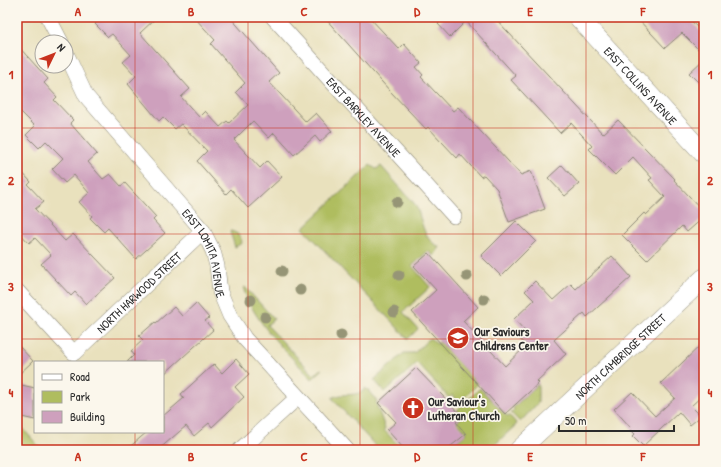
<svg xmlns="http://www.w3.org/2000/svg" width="721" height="467" font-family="'Patrick Hand',sans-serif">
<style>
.green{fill:#afbd5f;stroke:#6d7445}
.building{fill:#cea0bd}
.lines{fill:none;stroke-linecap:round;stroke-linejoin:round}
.minor-casing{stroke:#8a8674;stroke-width:16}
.tertiary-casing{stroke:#8a8674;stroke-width:20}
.minor{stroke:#fff;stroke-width:15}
.tertiary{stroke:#fff;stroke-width:19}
.tree{fill:#969576}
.grid{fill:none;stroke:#c8321e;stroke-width:1;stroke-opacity:0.55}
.labels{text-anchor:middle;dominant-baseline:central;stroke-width:3.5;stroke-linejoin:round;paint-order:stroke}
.street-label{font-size:12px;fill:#2b2b2b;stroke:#fbf7ec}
.poi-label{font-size:12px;font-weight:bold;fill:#2b2b2b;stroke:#fbf7ec;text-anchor:start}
.neatline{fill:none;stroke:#c8321e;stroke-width:1.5}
.grid-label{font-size:13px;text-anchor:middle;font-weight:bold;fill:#c8321e}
</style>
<rect width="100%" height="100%" fill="#fbf7ec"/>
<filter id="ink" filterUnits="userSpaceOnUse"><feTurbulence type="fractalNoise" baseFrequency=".025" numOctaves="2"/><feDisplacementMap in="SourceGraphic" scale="8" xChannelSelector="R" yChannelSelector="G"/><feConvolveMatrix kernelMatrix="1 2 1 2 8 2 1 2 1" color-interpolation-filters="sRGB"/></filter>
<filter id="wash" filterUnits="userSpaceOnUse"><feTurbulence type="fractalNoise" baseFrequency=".012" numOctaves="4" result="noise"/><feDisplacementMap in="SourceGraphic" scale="16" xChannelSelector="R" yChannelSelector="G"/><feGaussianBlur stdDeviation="0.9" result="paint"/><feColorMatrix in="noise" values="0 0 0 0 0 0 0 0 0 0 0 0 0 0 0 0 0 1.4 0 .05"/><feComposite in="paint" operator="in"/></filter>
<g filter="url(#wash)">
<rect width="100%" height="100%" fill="#e9e1bd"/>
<g class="green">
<path d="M 370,165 L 376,169 L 381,166 L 414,203 C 424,218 420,239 440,247 L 434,256 L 428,251 L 412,266 L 430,287 L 403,312 L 418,329 L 408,339 L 303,228 Z"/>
<path d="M 231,231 C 238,233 241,236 242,243 L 235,247 L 230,232 Z"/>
<path d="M 245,287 L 274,319 L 267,325 L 314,375 L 321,369 L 322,370 L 312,379 C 286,351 256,325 243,288 Z"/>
<polygon points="430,338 437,344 440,342 478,384 459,403 452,395 449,398 417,363 385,392 374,380 404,353 414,353"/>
<polygon points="538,384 538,403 520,422 511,413 514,410 513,408"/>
<path d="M 366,388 L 377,401 L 376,403 L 385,428 L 384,430 L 399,446 L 397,448 L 398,450 L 379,450 L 332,398 C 343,391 357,399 366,388 Z"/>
<polygon points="480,388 507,416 509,415 517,424 489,450 447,450 467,433 457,422 463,416 457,410"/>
<polygon points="17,422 42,450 17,450"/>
</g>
<g id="blocks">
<g class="building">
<polygon points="103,17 157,17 140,33 190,89 181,97 199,117 205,111 220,127 227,121 229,123 248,105 236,92 245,83 211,44 215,40 194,17 230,17 279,73 269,82 306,122 316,113 332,131 320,142 315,136 294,155 274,133 269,138 253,121 234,140 260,168 267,161 282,177 248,208 231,189 226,194 197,161 207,151 181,124 175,129 163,117 159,121 128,84 136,76 123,62 131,55 112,34 108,37 95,24"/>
<polygon points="324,17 369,17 399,49 404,44 421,63 416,67 423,75 421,77 453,111 458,107 521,175 531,171 545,209 509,222 497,189 484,175 481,177 460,154 457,158 428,127 426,129 390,91"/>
<polygon points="445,17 494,17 603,134 618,120 675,179 674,180 704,212 704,217 687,232 682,226 647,260 622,235 644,213 646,215 665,197 649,180 652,178 633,157 615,175 589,149 592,146 571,123 560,133 511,80 516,76 466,21 450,37 438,24"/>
<polygon points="636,17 688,17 704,35 704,55 682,33 665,48"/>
<polygon points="17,45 48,79 44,83 57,97 54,100 73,120 70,123 97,154 88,162 103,179 110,174 121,186 125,183 156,217 153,220 165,233 136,259 108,228 104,232 90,218 92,216 79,202 89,193 74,175 65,183 52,169 63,158 46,141 39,148 26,135 35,126 17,108"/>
<polygon points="704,59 704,88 689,73"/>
<polygon points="562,165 579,184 565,196 548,178"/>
<polygon points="17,167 31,182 28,185 44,202 35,209 65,241 73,234 115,278 86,304 75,292 71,296 41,264 51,255 35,238 29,243 17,230"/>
<polygon points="516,221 536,241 501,276 481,256"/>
<polygon points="429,253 478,307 463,321 505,366 526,346 518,337 525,331 514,319 534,300 525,291 535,281 553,300 571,284 576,289 612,256 631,277 587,317 584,313 554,340 566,354 537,381 539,383 505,414 412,312 436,290 414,266"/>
<polygon points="196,303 209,318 205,321 213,330 163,375 163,362 127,362 134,355 131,351 143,340 139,336 155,322 156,323 174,307 182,316"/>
<polygon points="704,342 704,394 691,406 701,416 690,425 679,412 643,446 633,436 635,434 630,429 631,428 614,409 632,392 655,416 675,398 661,383"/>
<polygon points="17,344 33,361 17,376"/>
<polygon points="236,359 249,374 235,387 244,397 212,427 209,423 194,436 186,426 158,450 126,450 147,432 163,432 163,416 184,398 181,394 214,364 222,373"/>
<polygon points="416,368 462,416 456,422 466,434 446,450 405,450 387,430 396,422 378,403"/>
<polygon points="17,384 35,388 35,420 17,416"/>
</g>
</g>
</g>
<g filter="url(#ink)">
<use href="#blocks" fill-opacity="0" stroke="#8a8674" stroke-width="1"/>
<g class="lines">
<g class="minor-casing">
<g id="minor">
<polyline points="48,17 61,42"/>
<path id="s1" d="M 273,17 L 454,216"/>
<path id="s2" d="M 66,53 L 86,96 L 203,231 L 213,251 L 217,266 L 220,292 L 230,316 L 245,339 L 347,450"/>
<path id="s3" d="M 17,291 L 74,353 L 203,231"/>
<polyline points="240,450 298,397"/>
</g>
</g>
<g class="tertiary-casing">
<g id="tertiary">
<path id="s4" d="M 578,17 L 704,154"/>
<path id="s5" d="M 519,450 L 704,278"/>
</g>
</g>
<use href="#minor" class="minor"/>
<use href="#tertiary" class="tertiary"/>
</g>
<g class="tree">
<circle cx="397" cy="202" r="5.5"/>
<circle cx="282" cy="271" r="5.5"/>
<circle cx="399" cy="275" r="5.5"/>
<circle cx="467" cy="276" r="5.5"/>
<circle cx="300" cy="290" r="5.5"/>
<circle cx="484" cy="299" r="5.5"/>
<circle cx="251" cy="300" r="5.5"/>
<circle cx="394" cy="312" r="5.5"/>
<circle cx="265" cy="317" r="5.5"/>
<circle cx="341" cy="335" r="5.5"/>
</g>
</g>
<path class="grid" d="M 135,17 L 135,362M 248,17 L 248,450M 360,17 L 360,450M 473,17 L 473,450M 586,17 L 586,450M 17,128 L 704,128M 17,234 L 704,234M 17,339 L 704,339M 135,432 L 135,450"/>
<defs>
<g id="school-disc" transform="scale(1.15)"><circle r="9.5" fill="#c8321e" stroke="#fbf7ec"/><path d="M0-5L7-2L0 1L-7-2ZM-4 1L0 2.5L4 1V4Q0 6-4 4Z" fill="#fff"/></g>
<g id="church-disc" transform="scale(1.15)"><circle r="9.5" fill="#c8321e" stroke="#fbf7ec"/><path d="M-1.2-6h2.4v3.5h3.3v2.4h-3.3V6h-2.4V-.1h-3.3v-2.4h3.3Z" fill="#fff"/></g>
</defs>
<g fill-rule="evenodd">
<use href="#school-disc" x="458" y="338"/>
<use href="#church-disc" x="413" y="408"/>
</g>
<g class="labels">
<g class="street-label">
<text stroke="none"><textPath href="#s4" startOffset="93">EAST COLLINS AVENUE</textPath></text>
<text stroke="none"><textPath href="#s1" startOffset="135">EAST BARKLEY AVENUE</textPath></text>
<text stroke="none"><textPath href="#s2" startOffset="247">EAST LOMITA AVENUE</textPath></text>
<text stroke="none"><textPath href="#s3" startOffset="173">NORTH HARWOOD STREET</textPath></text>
<text stroke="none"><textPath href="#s5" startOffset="138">NORTH CAMBRIDGE STREET</textPath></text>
</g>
<g class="poi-label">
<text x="474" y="331">Our Saviours<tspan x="474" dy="14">Childrens Center</tspan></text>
<text x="428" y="401">Our Saviour's<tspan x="428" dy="14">Lutheran Church</tspan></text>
</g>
</g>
<rect width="721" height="467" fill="none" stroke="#fbf7ec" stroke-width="44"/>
<rect x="34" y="361" width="130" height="72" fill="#fbf7ec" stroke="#a8a59f"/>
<rect x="42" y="374" width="20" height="6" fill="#ffffff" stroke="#a8a59f"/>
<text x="70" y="381" font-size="12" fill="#2b2b2b">Road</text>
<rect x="42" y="391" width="20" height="12" fill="#afbd5f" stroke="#a8a59f"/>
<text x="70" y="401" font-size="12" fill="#2b2b2b">Park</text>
<rect x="42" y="411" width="20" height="12" fill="#cea0bd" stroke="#a8a59f"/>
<text x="70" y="421" font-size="12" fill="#2b2b2b">Building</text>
<g transform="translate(54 54) rotate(47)"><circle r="19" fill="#fbf7ec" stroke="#a8a59f"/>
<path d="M0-3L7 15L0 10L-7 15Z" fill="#c8321e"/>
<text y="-6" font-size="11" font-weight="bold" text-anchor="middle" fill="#2b2b2b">N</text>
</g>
<path d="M559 425v6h115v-6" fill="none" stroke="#2b2b2b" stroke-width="2"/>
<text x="565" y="425" font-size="12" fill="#2b2b2b" stroke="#fbf7ec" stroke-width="3" paint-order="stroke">50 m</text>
<rect x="22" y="22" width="677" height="423" class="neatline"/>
<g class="grid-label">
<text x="78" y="16">A</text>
<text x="191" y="16">B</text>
<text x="304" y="16">C</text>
<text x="417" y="16">D</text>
<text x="530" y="16">E</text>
<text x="643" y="16">F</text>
<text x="11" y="79">1</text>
<text x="710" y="79">1</text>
<text x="11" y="185">2</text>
<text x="710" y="185">2</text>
<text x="11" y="291">3</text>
<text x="710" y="291">3</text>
<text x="11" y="397">4</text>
<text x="710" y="397">4</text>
<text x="78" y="461">A</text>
<text x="191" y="461">B</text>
<text x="304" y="461">C</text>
<text x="417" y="461">D</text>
<text x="530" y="461">E</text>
<text x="643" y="461">F</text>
</g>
</svg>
